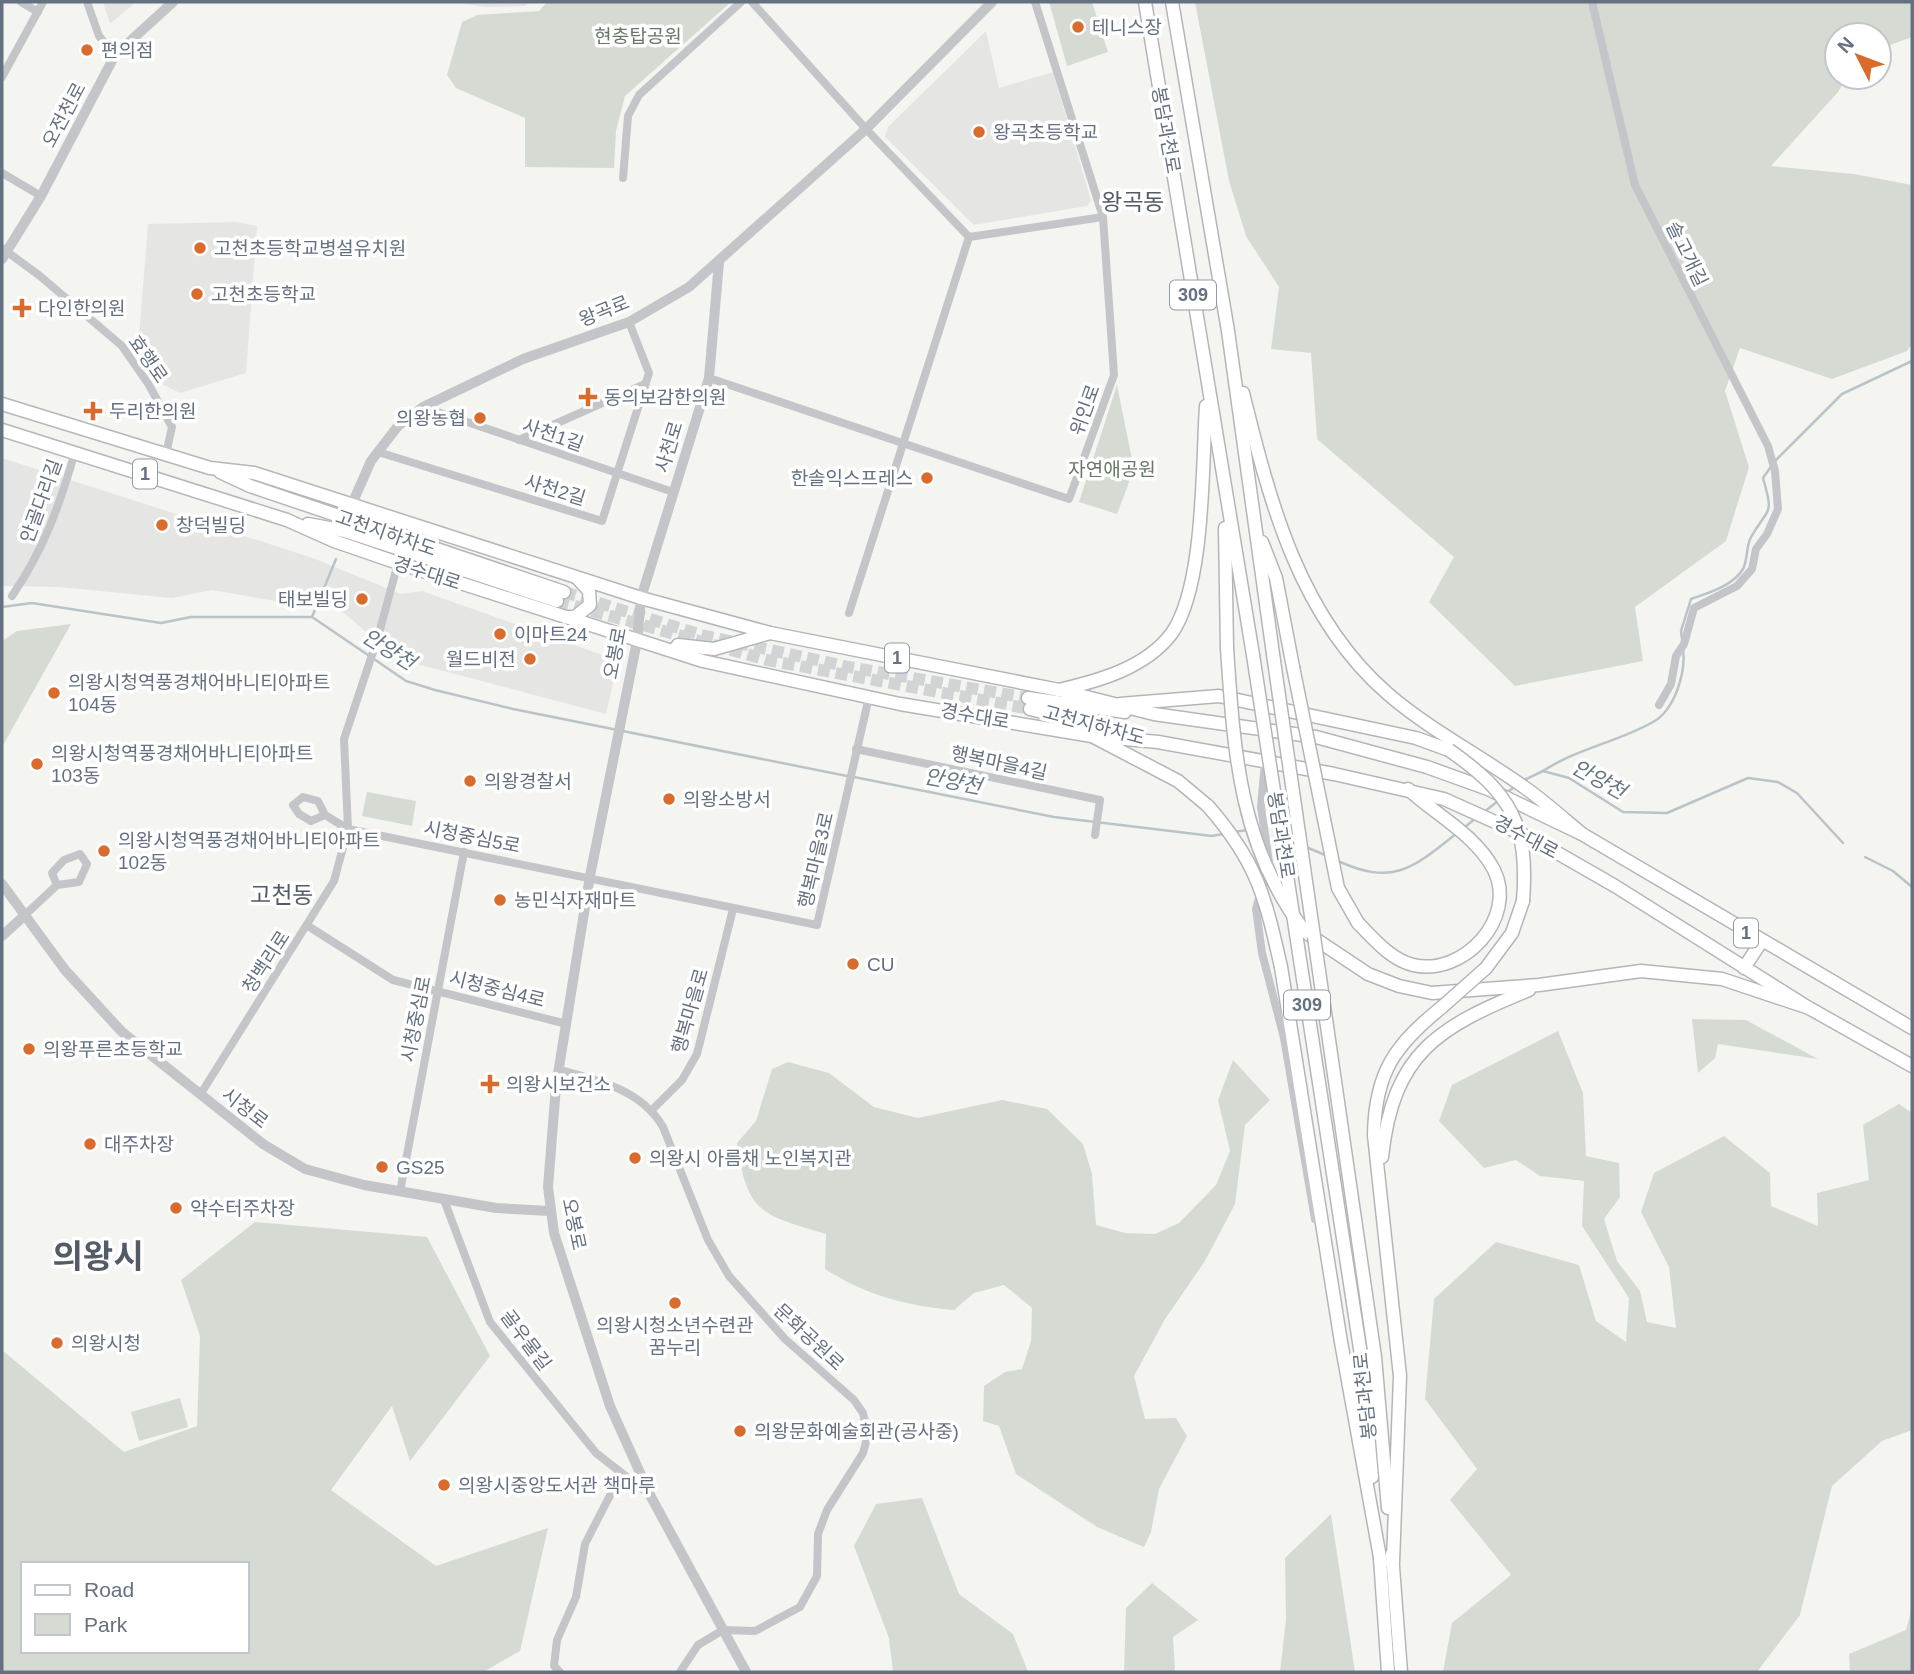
<svg xmlns="http://www.w3.org/2000/svg" width="1914" height="1674" font-family="Helvetica,'Noto Sans KR',sans-serif">
<style>
.built{fill:#e5e6e4}
.green{fill:#d5dbd2;fill-rule:evenodd}
.lines{fill:none;stroke-linecap:round;stroke-linejoin:round}
.stream{stroke:#bac3c8;stroke-width:2.5}
.primary-tunnel{stroke:#d0d4d5;stroke-width:12;stroke-dasharray:12 6;stroke-linecap:butt}
.primary-casing{stroke:#b3b7ba;stroke-width:15}
.trunk-casing{stroke:#b3b6b9;stroke-width:15}
.minor{stroke:#c3c5c9;stroke-width:8}
.tertiary{stroke:#c3c5c9;stroke-width:10}
.primary{stroke:#fff;stroke-width:12}
.trunk{stroke:#fff;stroke-width:12}
.trunk-bridge-casing{stroke:#b3b6b9;stroke-width:15;stroke-linecap:butt}
.trunk-bridge{stroke:#fff;stroke-width:12}
.poi-dot{fill:#d96b2d;stroke:#fff;stroke-width:2.5}
.labels{text-anchor:middle;dominant-baseline:central;stroke-width:7;stroke-linejoin:round;paint-order:stroke}
.shield{fill:#fff;stroke:#939ca6;stroke-width:2}
.shield-label{font-size:18px;font-weight:bold;fill:#657180}
.poi-label{font-size:19px;fill:#657180;stroke:#fff;text-anchor:start}
.park-label{font-size:19px;fill:#657864;stroke:#fff}
.street-label{font-size:19px;fill:#657180;stroke:#fff}
.water-label{font-size:21px;font-style:italic;fill:#667885;stroke:#fff}
.quarter-label{font-size:23px;fill:#535b66;stroke:#fff}
.town-label{font-size:33px;font-weight:bold;fill:#535b66;stroke:#fff}
</style>
<rect width="100%" height="100%" fill="#f4f5f1"/>
<g class="built">
<polygon points="103,2 136,2 110,24"/>
<polygon points="451,2 530,2 526,6 486,7"/>
<polygon points="986,31 999,88 1053,72 1091,200 1087,206 974,225 885,137 888,127"/>
<polygon points="236,222 257,226 246,373 180,393 158,382 138,349 148,224"/>
<polygon points="2,458 313,558 401,594 422,591 611,658 617,665 606,714 398,659 344,613 294,596 275,601 212,590 172,598 59,587 2,586"/>
</g>
<g class="green">
<polygon points="547,2 731,2 625,96 616,131 614,168 525,167 525,118 456,88 447,75 462,22 477,15 539,11"/>
<polygon points="1049,2 1092,2 1108,52 1067,66"/>
<polygon points="1195,2 1912,2 1912,37 1879,49 1879,35 1837,35 1837,77 1847,77 1838,92 1771,166 1854,174 1912,185 1912,344 1907,351 1832,379 1740,348 1725,391 1749,467 1726,541 1635,607 1643,661 1515,686 1429,602 1454,557 1317,439 1311,353 1271,349 1279,287 1246,236 1229,181"/>
<polygon points="1117,385 1134,469 1117,514 1079,502"/>
<polygon points="71,624 2,747 2,641 17,631"/>
<polygon points="367,792 416,801 412,826 362,816"/>
<polygon points="1692,1019 1746,1020 1818,1059 1718,1044 1715,1058 1698,1073"/>
<polygon points="1558,1031 1583,1093 1586,1156 1619,1163 1620,1197 1604,1219 1617,1261 1640,1291 1647,1322 1676,1328 1669,1267 1641,1212 1654,1173 1724,1136 1770,1173 1771,1206 1818,1226 1817,1193 1869,1180 1863,1125 1899,1104 1912,1113 1912,1430 1882,1441 1832,1486 1800,1615 1757,1672 1443,1672 1452,1623 1511,1575 1450,1500 1477,1469 1425,1399 1434,1299 1496,1242 1579,1265 1596,1321 1626,1342 1629,1298 1582,1226 1584,1181 1540,1176 1516,1160 1484,1168 1439,1121 1452,1085"/>
<path d="M 1233,1060 L 1270,1100 L 1245,1125 L 1235,1204 L 1205,1261 L 1165,1319 L 1134,1376 L 1145,1419 L 1176,1418 L 1187,1436 L 1159,1489 L 1151,1532 L 1144,1547 L 1097,1527 L 1016,1474 L 999,1426 L 983,1421 L 984,1386 L 1005,1372 L 1022,1369 L 1031,1341 L 1032,1308 L 1004,1285 L 974,1293 L 954,1310 C 907,1306 865,1295 825,1269 L 826,1234 C 762,1214 747,1215 737,1143 L 756,1121 L 772,1069 L 788,1062 L 829,1073 L 874,1107 L 918,1118 L 1002,1100 L 1047,1109 L 1083,1144 L 1092,1174 L 1096,1225 L 1125,1233 L 1155,1234 L 1179,1223 L 1216,1185 L 1230,1151 L 1218,1100 Z"/>
<path d="M 255,1222 L 427,1237 L 490,1356 L 410,1461 L 392,1406 L 331,1490 L 436,1566 L 548,1528 L 520,1651 L 483,1672 L 2,1672 L 2,1350 L 124,1452 L 197,1426 L 200,1336 L 181,1280 ZM 23,1564 L 247,1564 L 247,1651 L 23,1651 Z"/>
<polygon points="180,1398 188,1427 139,1441 131,1412"/>
<polygon points="922,1498 959,1594 1013,1634 1028,1672 893,1672 889,1638 854,1546 876,1504"/>
<polygon points="1331,1514 1355,1672 1280,1672 1286,1619 1285,1558"/>
<polygon points="1152,1583 1198,1620 1173,1637 1175,1672 1124,1672 1126,1608"/>
<polygon points="1912,1608 1912,1672 1850,1672 1849,1654 1906,1630"/>
</g>
<g class="lines">
<g class="stream">
<polyline points="1776,460 1842,394 1912,361"/>
<polyline points="2,607 32,603 161,623 191,617 312,617 368,655"/>
<polyline points="312,617 336,559"/>
<path d="M 1682,639 L 1681,631 L 1691,599 C 1708,593 1733,586 1743,569 C 1748,559 1746,546 1751,537 C 1769,506 1774,516 1763,478 L 1772,465"/>
<polyline points="374,659 406,681 435,690 513,709 847,776"/>
<path d="M 1543,771 C 1578,748 1618,742 1653,722 C 1675,710 1686,672 1683,649"/>
<polyline points="854,777 1054,817 1212,836 1223,834"/>
<polyline points="1522,781 1543,771 1569,778 1623,812 1667,813 1748,778 1778,782 1797,793 1843,843"/>
<polyline points="1505,794 1517,785"/>
<polyline points="1484,812 1498,801"/>
<polyline points="1465,827 1476,818"/>
<polyline points="1233,832 1248,830"/>
<polyline points="1306,847 1325,855"/>
<polyline points="1865,857 1893,871 1912,887"/>
<path d="M 1338,861 C 1393,886 1412,869 1457,833"/>
</g>
<g class="primary-tunnel">
<polyline points="564,592 701,635 849,667 1028,698"/>
<polyline points="557,601 767,660 1030,709"/>
</g>
<g class="primary-casing">
<g id="primary">
<polyline points="2,404 210,468 254,473 641,598 770,633 1059,690 1154,714 1316,737 1427,767 1488,789 1582,834 1912,1028"/>
<polyline points="2,430 287,520 334,541 398,563 703,661 900,704 1092,736 1158,742 1334,774 1444,799 1535,840 1615,886 1809,1008 1912,1066"/>
<polyline points="220,472 250,486 564,592"/>
<polyline points="308,524 345,531 557,601"/>
<polyline points="566,617 575,617 590,605 589,591 578,579"/>
<polyline points="681,654 675,649 678,645 714,649 770,633"/>
<polyline points="1028,698 1125,712"/>
<polyline points="1030,709 1132,734"/>
<polyline points="1744,968 1761,942"/>
</g>
</g>
<g class="trunk-casing">
<g id="trunk">
<polyline points="1145,2 1253,655"/>
<polyline points="1172,2 1228,331 1274,661"/>
<path d="M 1243,393 C 1270,502 1299,617 1388,694 C 1430,730 1479,755 1524,787 C 1544,801 1563,818 1582,834"/>
<polyline points="1225,528 1227,648"/>
<polyline points="1262,542 1276,578 1293,667"/>
<path d="M 1059,690 C 1098,681 1146,668 1172,633 C 1205,585 1202,465 1206,406"/>
<polyline points="1120,704 1219,696 1416,738 1449,750"/>
<polyline points="1092,736 1178,781 1208,806"/>
<path d="M 1358,923 C 1374,939 1390,959 1413,965 C 1463,977 1518,918 1494,870 C 1476,835 1436,815 1408,789"/>
<polyline points="1308,934 1368,974 1399,986 1432,993 1539,985 1641,971 1722,979 1809,1008"/>
<polyline points="1281,967 1341,1342 1381,1563"/>
<polyline points="1486,968 1512,933 1523,901"/>
<path d="M 1382,1157 C 1393,1053 1438,1027 1529,990"/>
<polyline points="1361,1355 1372,1477"/>
<polyline points="1375,1357 1388,1508"/>
<polyline points="1392,1554 1401,1672"/>
<polyline points="1380,1558 1388,1672"/>
<path d="M 1393,1562 L 1400,1376 L 1374,1135 C 1375,1072 1395,1045 1442,1007"/>
</g>
</g>
<g class="minor">
<polyline points="21,2 38,12"/>
<polyline points="87,2 99,36 115,55"/>
<polyline points="752,2 866,129 969,237 849,613"/>
<polyline points="1592,2 1635,185 1768,446 1775,471 1778,509 1767,534 1756,549 1752,569 1737,586 1694,608 1684,644 1676,656 1671,684 1659,705"/>
<polyline points="2,77 43,2"/>
<polyline points="2,173 41,196"/>
<polyline points="623,178 628,116 639,95 741,2"/>
<polyline points="969,237 1103,217"/>
<polyline points="2,248 40,276 122,346 149,385 172,427 166,454"/>
<polyline points="709,378 1069,499 1114,375 1103,217 1035,2"/>
<polyline points="423,407 673,492"/>
<polyline points="519,440 645,384"/>
<polyline points="378,452 602,521 649,373 629,322"/>
<path d="M 12,596 C 44,549 59,507 75,452"/>
<polyline points="856,749 1100,800 1095,835"/>
<polyline points="1265,762 1261,807 1269,862 1256,909 1262,953 1284,1038 1315,1219"/>
<polyline points="325,815 311,821 299,814 293,805 303,797 318,801 325,815 348,829 817,925 869,697"/>
<polyline points="25,915 57,885 79,882 87,864 80,854 64,860 52,873 57,885"/>
<polyline points="308,926 393,980 567,1024"/>
<path d="M 560,1070 C 598,1080 642,1090 663,1127 L 708,1240 L 729,1276 L 785,1339 L 854,1400 L 863,1413 L 868,1435 L 863,1453 L 827,1510 L 818,1534 L 817,1576 L 800,1607 L 755,1631 L 723,1630 L 698,1645 L 680,1672"/>
<polyline points="200,1095 334,881 348,829 344,739 378,637 398,563"/>
<polyline points="653,1109 682,1080 697,1054 733,909"/>
<polyline points="400,1192 464,852"/>
<polyline points="444,1200 490,1322 596,1453 650,1495"/>
<polyline points="560,1672 554,1666 557,1640 576,1597 585,1544 621,1474"/>
</g>
<g class="tertiary">
<polyline points="2,259 41,196 115,55 173,2"/>
<polyline points="719,262 709,378 641,598 637,641 590,876 556,1086 548,1187 554,1233 610,1406 650,1495 746,1672"/>
<polyline points="352,504 371,461 398,426 423,407 523,359 629,322 689,287 866,129 992,2"/>
<polyline points="2,884 65,970 122,1032 263,1144 305,1169 364,1185 496,1208 550,1211"/>
<polyline points="2,936 25,915"/>
</g>
<use href="#primary" class="primary"/>
<use href="#trunk" class="trunk"/>
<g class="trunk-bridge-casing">
<g id="trunk-bridge">
<path d="M 1227,648 C 1234,752 1239,846 1305,932"/>
<polyline points="1253,655 1361,1355"/>
<polyline points="1274,661 1375,1357"/>
<polyline points="1293,667 1338,888 1358,923"/>
<path d="M 1449,750 C 1511,793 1529,825 1523,901"/>
<path d="M 1208,806 C 1257,862 1265,896 1281,967"/>
<polyline points="1442,1007 1486,968"/>
</g>
</g>
<use href="#trunk-bridge" class="trunk-bridge"/>
</g>
<g class="poi-dot">
<circle cx="1078" cy="27" r="7"/>
<circle cx="87" cy="50" r="7"/>
<circle cx="979" cy="132" r="7"/>
<circle cx="200" cy="248" r="7"/>
<circle cx="197" cy="294" r="7"/>
<path d="M18.5 297.5h7v7h7v7h-7v7h-7v-7h-7v-7h7z"/>
<path d="M584.5 386.5h7v7h7v7h-7v7h-7v-7h-7v-7h7z"/>
<path d="M89.5 400.5h7v7h7v7h-7v7h-7v-7h-7v-7h7z"/>
<circle cx="480" cy="418" r="7"/>
<circle cx="927" cy="478" r="7"/>
<circle cx="162" cy="525" r="7"/>
<circle cx="362" cy="599" r="7"/>
<circle cx="500" cy="634" r="7"/>
<circle cx="530" cy="659" r="7"/>
<circle cx="54" cy="693" r="7"/>
<circle cx="37" cy="764" r="7"/>
<circle cx="470" cy="781" r="7"/>
<circle cx="669" cy="799" r="7"/>
<circle cx="104" cy="851" r="7"/>
<circle cx="500" cy="900" r="7"/>
<circle cx="853" cy="964" r="7"/>
<circle cx="29" cy="1049" r="7"/>
<path d="M486.5 1073.5h7v7h7v7h-7v7h-7v-7h-7v-7h7z"/>
<circle cx="90" cy="1144" r="7"/>
<circle cx="635" cy="1158" r="7"/>
<circle cx="382" cy="1167" r="7"/>
<circle cx="176" cy="1208" r="7"/>
<circle cx="675" cy="1303" r="7"/>
<circle cx="57" cy="1343" r="7"/>
<circle cx="740" cy="1431" r="7"/>
<circle cx="444" cy="1485" r="7"/>
</g>
<g class="labels">
<g class="shield">
<rect x="1170" y="280.5" width="46" height="29" rx="5"/>
<rect x="133" y="459.5" width="24" height="29" rx="5"/>
<rect x="885" y="643.5" width="24" height="29" rx="5"/>
<rect x="1734" y="918.5" width="24" height="29" rx="5"/>
<rect x="1284" y="990.5" width="46" height="29" rx="5"/>
</g>
<g class="shield-label">
<text x="1193" y="295">309</text>
<text x="145" y="474">1</text>
<text x="897" y="658">1</text>
<text x="1746" y="933">1</text>
<text x="1307" y="1005">309</text>
</g>
<g class="poi-label">
<text x="1092" y="27">테니스장</text>
<text x="101" y="50">편의점</text>
<text x="993" y="132">왕곡초등학교</text>
<text x="214" y="248">고천초등학교병설유치원</text>
<text x="211" y="294">고천초등학교</text>
<text x="38" y="308">다인한의원</text>
<text x="604" y="397">동의보감한의원</text>
<text x="109" y="411">두리한의원</text>
<text x="466" y="418" text-anchor="end">의왕농협</text>
<text x="913" y="478" text-anchor="end">한솔익스프레스</text>
<text x="176" y="525">창덕빌딩</text>
<text x="348" y="599" text-anchor="end">태보빌딩</text>
<text x="514" y="634">이마트24</text>
<text x="516" y="659" text-anchor="end">월드비전</text>
<text x="68" y="682">의왕시청역풍경채어바니티아파트<tspan x="68" dy="22">104동</tspan></text>
<text x="51" y="753">의왕시청역풍경채어바니티아파트<tspan x="51" dy="22">103동</tspan></text>
<text x="484" y="781">의왕경찰서</text>
<text x="683" y="799">의왕소방서</text>
<text x="118" y="840">의왕시청역풍경채어바니티아파트<tspan x="118" dy="22">102동</tspan></text>
<text x="514" y="900">농민식자재마트</text>
<text x="867" y="964">CU</text>
<text x="43" y="1049">의왕푸른초등학교</text>
<text x="506" y="1084">의왕시보건소</text>
<text x="104" y="1144">대주차장</text>
<text x="649" y="1158">의왕시 아름채 노인복지관</text>
<text x="396" y="1167">GS25</text>
<text x="190" y="1208">약수터주차장</text>
<text x="675" y="1325" text-anchor="middle">의왕시청소년수련관<tspan x="675" dy="22">꿈누리</tspan></text>
<text x="71" y="1343">의왕시청</text>
<text x="754" y="1431">의왕문화예술회관(공사중)</text>
<text x="458" y="1485">의왕시중앙도서관 책마루</text>
</g>
<g class="park-label">
<text x="638" y="36">현충탑공원</text>
<text x="1112" y="469">자연애공원</text>
</g>
<g class="street-label">
<text transform="translate(64 115) rotate(-62)">오전천로</text>
<text transform="translate(1166 130) rotate(80)">봉담과천로</text>
<text transform="translate(1687 254) rotate(64)">솔고개길</text>
<text transform="translate(604 311) rotate(-22)">왕곡로</text>
<text transform="translate(148 359) rotate(55)">효행로</text>
<text transform="translate(1085 410) rotate(-70)">위인로</text>
<text transform="translate(553 435) rotate(19)">사천1길</text>
<text transform="translate(669 447) rotate(-73)">사천로</text>
<text transform="translate(555 490) rotate(17)">사천2길</text>
<text transform="translate(41 501) rotate(-70)">안골다리길</text>
<text transform="translate(386 533) rotate(19)">고천지하차도</text>
<text transform="translate(427 573) rotate(18)">경수대로</text>
<text transform="translate(615 653) rotate(-79)">오봉로</text>
<text transform="translate(975 716) rotate(10)">경수대로</text>
<text transform="translate(1094 725) rotate(15)">고천지하차도</text>
<text transform="translate(999 763) rotate(12)">행복마을4길</text>
<text transform="translate(1281 835) rotate(81)">봉담과천로</text>
<text transform="translate(472 837) rotate(11)">시청중심5로</text>
<text transform="translate(1526 837) rotate(28)">경수대로</text>
<text transform="translate(816 860) rotate(-77)">행복마을3로</text>
<text transform="translate(266 962) rotate(-57)">청백리로</text>
<text transform="translate(497 989) rotate(14)">시청중심4로</text>
<text transform="translate(690 1011) rotate(-74)">행복마을로</text>
<text transform="translate(416 1019) rotate(-79)">시청중심로</text>
<text transform="translate(245 1108) rotate(38)">시청로</text>
<text transform="translate(574 1224) rotate(78)">오봉로</text>
<text transform="translate(809 1337) rotate(43)">문화공원로</text>
<text transform="translate(526 1340) rotate(53)">골우물길</text>
<text transform="translate(1365 1396) rotate(-96)">봉담과천로</text>
</g>
<g class="water-label">
<text transform="translate(389 649) rotate(32)">안양천</text>
<text transform="translate(1599 779) rotate(29)">안양천</text>
<text transform="translate(953 781) rotate(11)">안양천</text>
</g>
<g class="quarter-label">
<text x="1133" y="202">왕곡동</text>
<text x="282" y="895">고천동</text>
</g>
<g class="town-label">
<text x="98" y="1256">의왕시</text>
</g>
</g>
<rect width="1914" height="1674" fill="none" stroke="#657180" stroke-width="7"/>
<rect x="21" y="1562" width="228" height="91" fill="#ffffff" stroke="#c1c6cc" stroke-width="2"/>
<rect x="35" y="1585" width="35" height="10" fill="#ffffff" stroke="#c1c6cc" stroke-width="2"/>
<text x="84" y="1597" font-size="21" fill="#657180">Road</text>
<rect x="35" y="1614" width="35" height="21" fill="#d5dbd2" stroke="#c1c6cc" stroke-width="2"/>
<text x="84" y="1632" font-size="21" fill="#657180">Park</text>
<g transform="translate(1858 56) rotate(312)"><circle r="33" fill="#ffffff" stroke="#c1c6cc" stroke-width="2"/>
<path d="M0-5L12 26L0 18L-12 26Z" fill="#d96b2d"/>
<text y="-10" font-size="19" font-weight="bold" text-anchor="middle" fill="#657180">N</text>
</g>
</svg>
